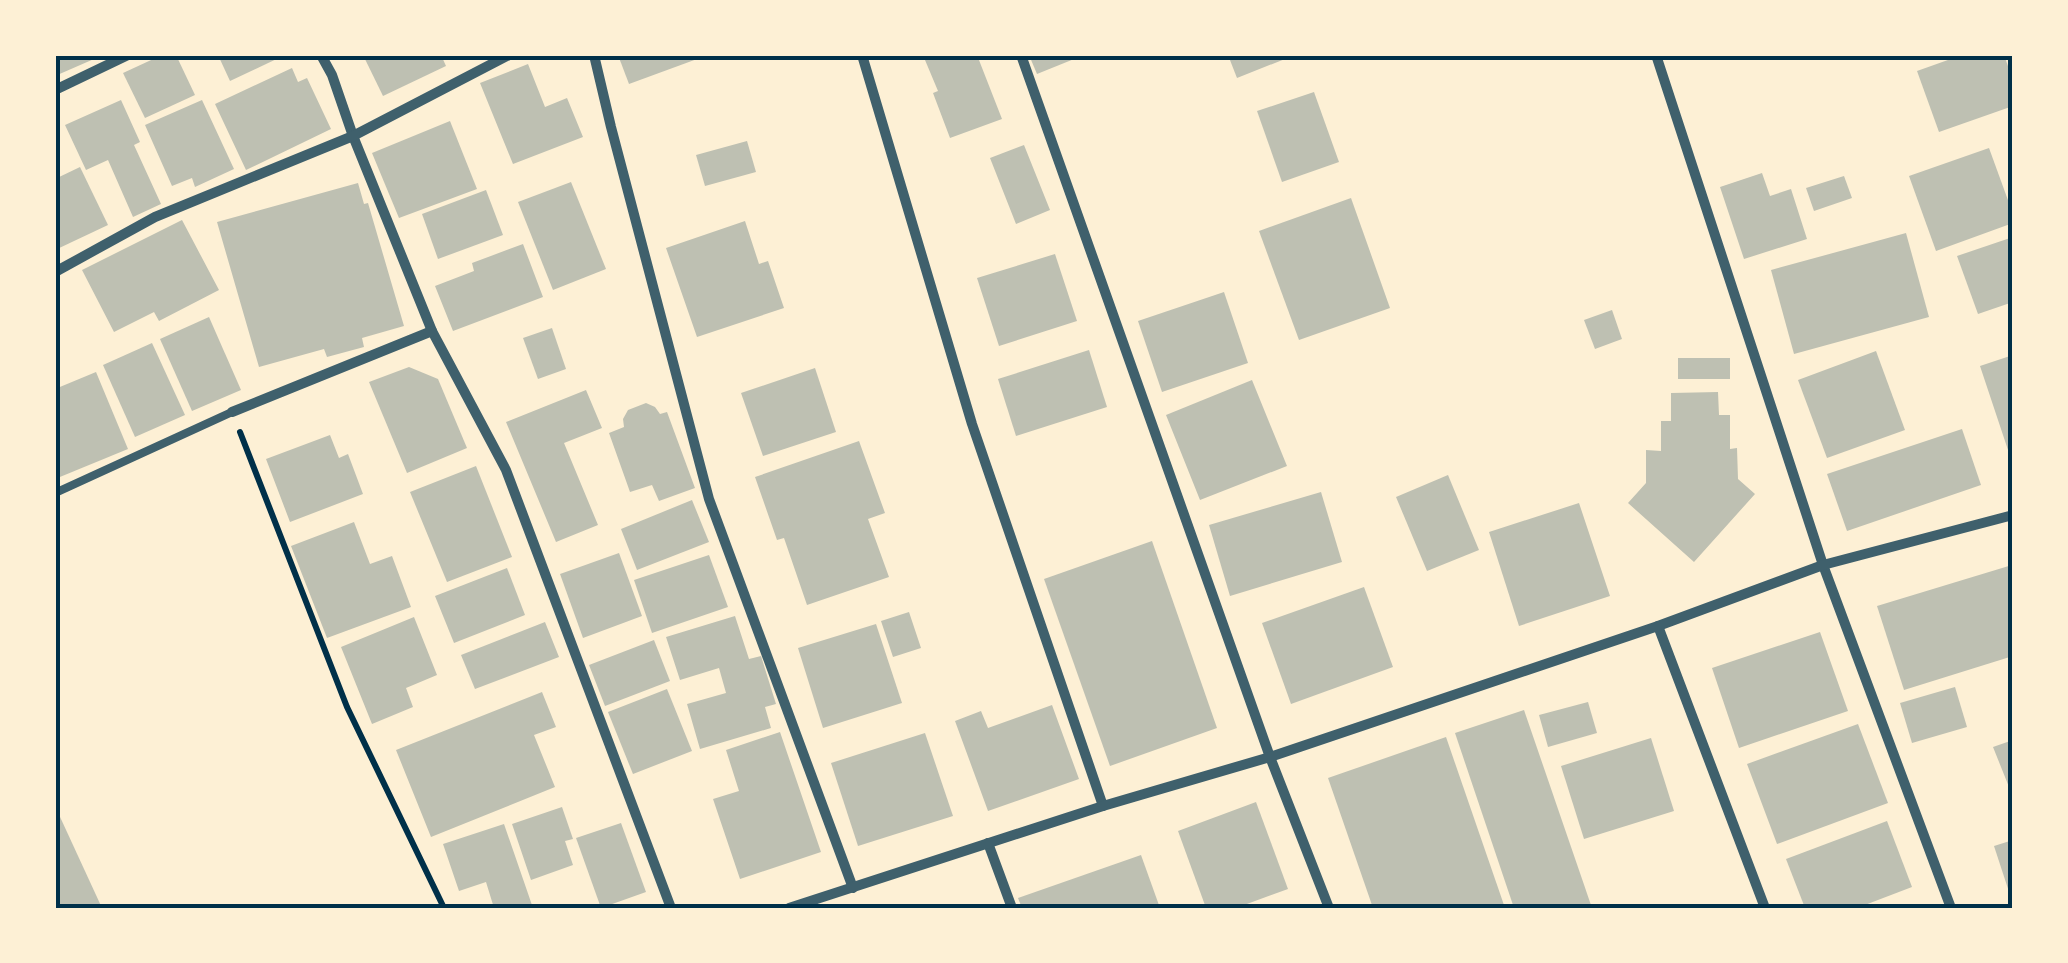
<svg xmlns="http://www.w3.org/2000/svg" width="2068" height="963" font-family="'IBM Plex Sans',sans-serif">
<style>
.building{fill:#bec0b2}
.lines{fill:none;stroke-linecap:round;stroke-linejoin:round}
.path{stroke:#003049;stroke-width:6}
.service{stroke:#3f606c;stroke-width:8}
.minor{stroke:#3f606c;stroke-width:10}
.neatline{fill:none;stroke:#003049;stroke-width:4}
</style>
<rect width="100%" height="100%" fill="#fdf0d5"/>
<g class="building">
<polygon points="55,55 92,55 94,59 55,76"/>
<polygon points="162,55 176,55 195,95 145,118 123,73"/>
<polygon points="218,55 285,55 230,81"/>
<polygon points="363,55 441,55 446,66 383,96"/>
<polygon points="618,55 708,55 629,84"/>
<polygon points="938,55 977,55 1002,119 950,138 933,93 938,91 925,60"/>
<polygon points="1029,55 1084,55 1037,74"/>
<polygon points="1228,55 1295,55 1237,78"/>
<polygon points="1962,55 2004,55 2013,80 2013,106 1939,132 1917,71"/>
<polygon points="528,64 545,107 567,98 583,137 513,164 480,83"/>
<polygon points="292,68 298,82 307,78 331,129 246,170 215,104"/>
<polygon points="1314,92 1339,162 1282,182 1257,111"/>
<polygon points="121,100 140,142 134,145 161,204 133,217 108,160 86,170 65,125"/>
<polygon points="202,100 234,169 195,187 192,178 172,186 145,125"/>
<polygon points="450,121 477,189 399,218 372,153"/>
<polygon points="747,141 756,172 705,186 696,155"/>
<polygon points="1024,145 1050,210 1016,224 990,158"/>
<polygon points="1989,148 2013,214 2013,223 1936,251 1909,176"/>
<polygon points="80,167 108,225 55,250 55,179"/>
<polygon points="1762,173 1770,196 1791,189 1807,239 1744,259 1720,187"/>
<polygon points="1844,176 1852,198 1814,211 1806,188"/>
<polygon points="571,182 606,269 553,290 518,202"/>
<polygon points="358,183 364,204 368,203 404,326 362,338 364,347 327,357 324,349 259,367 217,222"/>
<polygon points="486,190 503,235 438,259 422,214"/>
<polygon points="1351,198 1390,308 1299,340 1259,231"/>
<polygon points="182,220 219,290 159,321 154,312 114,332 82,270"/>
<polygon points="745,221 759,264 768,261 784,308 697,337 666,248"/>
<polygon points="1906,233 1929,317 1794,354 1771,270"/>
<polygon points="2013,237 2013,302 1978,314 1957,256"/>
<polygon points="523,244 543,297 453,331 435,286 474,271 472,263"/>
<polygon points="1055,254 1077,321 999,346 977,278"/>
<polygon points="1224,292 1248,363 1162,392 1138,321"/>
<polygon points="1612,310 1622,339 1595,349 1584,320"/>
<polygon points="209,317 241,390 192,411 160,339"/>
<polygon points="552,328 566,369 538,379 523,338"/>
<polygon points="152,343 185,415 135,437 103,365"/>
<polygon points="1089,350 1107,407 1016,436 998,379"/>
<polygon points="1876,351 1905,430 1827,458 1798,380"/>
<polygon points="2013,355 2013,462 2012,462 1980,366"/>
<rect x="1678" y="358" width="52" height="21"/>
<polygon points="409,367 438,379 467,448 407,473 369,382"/>
<polygon points="815,368 836,432 763,456 741,393"/>
<polygon points="96,372 128,449 55,479 55,389"/>
<polygon points="1252,380 1287,466 1200,500 1166,415"/>
<polygon points="586,390 602,428 564,443 598,525 556,542 506,422"/>
<polygon points="1718,392 1719,415 1730,415 1730,449 1737,448 1738,479 1755,494 1694,562 1628,503 1646,483 1646,450 1661,451 1661,421 1671,421 1671,393"/>
<polygon points="646,403 655,407 660,414 667,412 695,488 659,501 652,485 630,492 609,433 624,427 623,419 628,410"/>
<polygon points="1962,429 1981,485 1847,531 1827,474"/>
<polygon points="330,435 339,458 348,454 363,494 290,522 266,459"/>
<polygon points="859,441 885,513 868,519 889,577 807,605 784,538 777,540 755,477"/>
<polygon points="476,466 512,557 447,582 410,492"/>
<polygon points="1448,475 1479,550 1427,571 1396,497"/>
<polygon points="1321,492 1342,562 1230,596 1209,525"/>
<polygon points="692,500 709,542 637,570 621,529"/>
<polygon points="1579,503 1610,596 1519,626 1489,532"/>
<polygon points="354,522 370,564 392,556 411,607 327,638 291,546"/>
<polygon points="1152,541 1217,728 1110,766 1044,579"/>
<polygon points="619,553 642,616 583,638 560,574"/>
<polygon points="709,555 728,607 652,633 634,580"/>
<polygon points="2012,565 2013,656 1904,690 1877,606"/>
<polygon points="507,568 525,615 454,643 435,596"/>
<polygon points="1364,587 1393,667 1291,704 1262,623"/>
<polygon points="909,612 921,648 893,657 881,621"/>
<polygon points="735,616 749,659 761,656 776,704 765,707 771,728 700,749 687,704 726,693 719,668 680,680 666,637"/>
<polygon points="414,617 437,675 406,688 413,707 372,724 341,647"/>
<polygon points="545,622 559,657 475,689 461,655"/>
<polygon points="876,624 902,703 823,728 798,648"/>
<polygon points="1820,632 1848,711 1739,748 1712,668"/>
<polygon points="654,640 670,681 605,706 589,665"/>
<polygon points="1955,687 1967,727 1912,743 1900,703"/>
<polygon points="667,689 692,751 633,774 608,712"/>
<polygon points="542,692 556,727 534,735 555,787 431,837 396,750"/>
<polygon points="1588,702 1597,733 1548,747 1539,715"/>
<polygon points="1052,705 1079,779 988,811 955,721 981,711 988,728"/>
<polygon points="1524,710 1592,908 1514,908 1455,733"/>
<polygon points="1858,724 1888,803 1777,844 1747,764"/>
<polygon points="780,732 821,852 740,879 713,799 739,791 726,750"/>
<polygon points="925,733 953,816 858,846 831,763"/>
<polygon points="1446,737 1505,908 1373,908 1328,778"/>
<polygon points="1651,738 1674,811 1584,839 1561,766"/>
<polygon points="2013,740 2013,797 1993,747"/>
<polygon points="1256,802 1288,889 1236,908 1206,908 1178,831"/>
<polygon points="55,806 102,908 55,908"/>
<polygon points="562,807 573,839 565,841 573,865 531,880 512,824"/>
<polygon points="1887,821 1912,887 1857,908 1805,908 1786,859"/>
<polygon points="621,823 646,892 601,908 576,838"/>
<polygon points="504,824 533,908 494,908 486,882 459,891 443,844"/>
<polygon points="2013,840 2013,901 2012,901 1994,846"/>
<polygon points="1141,855 1160,908 1022,908 1018,898"/>
</g>
<g class="lines">
<polyline class="path" points="240,432 347,707 444,908"/>
<polyline class="service" points="55,493 232,412"/>
<g class="minor">
<polyline points="321,55 332,75 353,136 432,331 506,470 671,908"/>
<polyline points="594,55 611,127 709,499 853,888"/>
<polyline points="862,55 972,424 1103,806"/>
<polyline points="1021,55 1270,757 1329,908"/>
<polyline points="1656,55 1823,565 1951,908"/>
<polyline points="55,90 128,55"/>
<polyline points="55,272 155,217 353,136 509,55"/>
<polyline points="232,412 432,331"/>
<polyline points="1658,626 1765,908"/>
<polyline points="988,843 1012,908"/>
<polyline points="789,908 1103,806 1270,757 1658,626 1823,565 2013,515"/>
</g>
</g>
<rect width="2068" height="963" fill="none" stroke="#fdf0d5" stroke-width="115"/>
<rect x="58" y="58" width="1952" height="848" class="neatline"/>
</svg>
